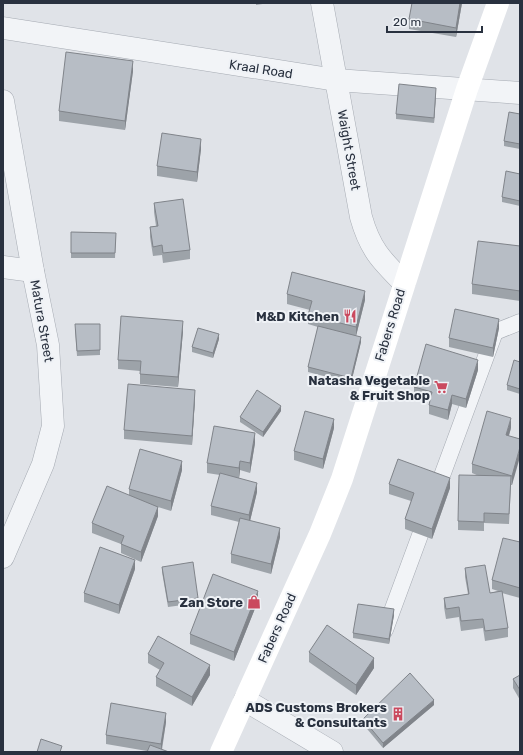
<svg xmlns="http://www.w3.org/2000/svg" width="523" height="755" font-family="Rubik,sans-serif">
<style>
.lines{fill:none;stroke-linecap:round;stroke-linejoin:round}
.service-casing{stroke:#a5aab2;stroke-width:17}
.minor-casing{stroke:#a5aab2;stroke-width:23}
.service{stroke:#f2f4f7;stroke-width:16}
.minor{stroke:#f2f4f7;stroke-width:22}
.secondary{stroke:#fff;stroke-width:22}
.wall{fill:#9da3a9}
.shaded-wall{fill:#80848a}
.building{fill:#b7bdc5;stroke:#80848a}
.labels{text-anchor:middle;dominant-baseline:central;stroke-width:4;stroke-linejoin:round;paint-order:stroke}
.street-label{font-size:13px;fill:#29313f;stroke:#eff2f6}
.poi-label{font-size:13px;font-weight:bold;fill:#29313f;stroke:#eff2f6;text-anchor:end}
</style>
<rect width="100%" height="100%" fill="#e0e3e8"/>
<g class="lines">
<g class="service-casing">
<polyline id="service" points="385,630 495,332 520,322"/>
</g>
<g class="minor-casing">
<g id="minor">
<path d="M 322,3 L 361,217 C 370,249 381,260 404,283"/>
<polyline points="3,28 336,80 520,93"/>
<polyline points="3,101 33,271 48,345 53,426 43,464 3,557"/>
<polyline points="3,267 33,271"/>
<polyline points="245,700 332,752"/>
</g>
</g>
<use href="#service" class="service"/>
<use href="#minor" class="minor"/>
<polyline class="secondary" points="221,752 320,534 342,479 467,89 498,3"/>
</g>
<g class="wall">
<polygon points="256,3 269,3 256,5"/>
<polygon points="462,3 456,37 409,29 409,19"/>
<polygon points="133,71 125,130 59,121 59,111"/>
<polygon points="436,93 434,123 396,119 396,114"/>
<polygon points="520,114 520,149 504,146 504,141"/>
<polygon points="201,149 197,182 157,176 157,166"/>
<polygon points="520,174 520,206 502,202 502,197"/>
<polygon points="154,203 190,250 190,259 163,263 162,255 153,256 150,237 150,227 156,226 154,212"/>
<polygon points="71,232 116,233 115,258 71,258"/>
<polygon points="520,246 520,301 472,294 472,284"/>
<polygon points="287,294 365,300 356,336 361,342 351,383 308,372 308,367 318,327 308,324 308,315 310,310 287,304"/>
<polygon points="100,324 100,355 77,356 75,329"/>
<polygon points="499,328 493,357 449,347 449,338"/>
<polygon points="183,331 178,387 140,384 140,371 118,369 118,360"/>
<polygon points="219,339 213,358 192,352 192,347"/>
<polygon points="520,362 520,394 507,390 507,385"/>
<polygon points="478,370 466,408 452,404 448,420 429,414 429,405 430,401 414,396 414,387"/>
<polygon points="195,399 192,445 124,439 124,430"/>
<polygon points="281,411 263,437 240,422 240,417"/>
<polygon points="334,428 323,469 294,460 294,451"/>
<polygon points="511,428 509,436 520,439 512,485 511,485 509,524 484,523 484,531 458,530 458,521 479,476 472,473 472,464"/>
<polygon points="255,443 250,473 240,470 239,478 257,492 250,521 280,537 271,574 231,563 231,554 239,522 211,515 211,506 220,475 207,473 207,463"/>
<polygon points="182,470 171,511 158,507 158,516 141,562 121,553 121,544 92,533 92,523 129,495 129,489"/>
<polygon points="389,484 450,488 432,539 405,529 405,519 411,501 389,494"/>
<polygon points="520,542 520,598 502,593 508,628 508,637 485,641 483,628 461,631 459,617 446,619 444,607 444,598 468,594 465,577 465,568 490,593 498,591 492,589 492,580"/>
<polygon points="162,567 198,598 198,603 168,607 162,572"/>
<polygon points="135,569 119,614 84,602 84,593"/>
<polygon points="258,601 234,661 190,644 190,634"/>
<polygon points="394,615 389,644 353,638 353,633"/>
<polygon points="309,652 374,668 356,695 309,662"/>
<polygon points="148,654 210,675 192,706 156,686 156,677 160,670 148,663"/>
<polygon points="520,675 520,700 513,688 513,679"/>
<polygon points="434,705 383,748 363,724 363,719"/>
<polygon points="166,722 162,750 147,751 106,744 106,735"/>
</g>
<g class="shaded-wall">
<polygon points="460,3 462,3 456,37 456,28"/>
<polygon points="133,61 133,71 125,130 125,121"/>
<polygon points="436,88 436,93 434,123 434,118"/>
<polygon points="201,139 201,149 197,182 197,172"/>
<polygon points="365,291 365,300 356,336 356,327"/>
<polygon points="499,319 499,328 493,357 493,348"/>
<polygon points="183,321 183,331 178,387 178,377"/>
<polygon points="219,334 219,339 213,358 213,353"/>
<polygon points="361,337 361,342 351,383 351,378"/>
<polygon points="478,360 478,370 466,408 466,399"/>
<polygon points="195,390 195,399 192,445 192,436"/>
<polygon points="452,395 452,404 448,420 448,410"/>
<polygon points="281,406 281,411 263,437 263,432"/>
<polygon points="511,418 511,428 506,444 506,435"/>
<polygon points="334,419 334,428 323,469 323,459"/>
<polygon points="255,433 255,443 250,473 250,463"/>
<polygon points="520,447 520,457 512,485 512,476"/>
<polygon points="182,461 182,470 171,511 171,501"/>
<polygon points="240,461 240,470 239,478 239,468"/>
<polygon points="450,478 450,488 432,539 432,529"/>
<polygon points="257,483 257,492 249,525 249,515"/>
<polygon points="158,507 158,516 141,562 141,552"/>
<polygon points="280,528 280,537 271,574 271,564"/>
<polygon points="135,560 135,569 119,614 119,605"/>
<polygon points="258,591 258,601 234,661 234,652"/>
<polygon points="394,609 394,615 389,644 389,639"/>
<polygon points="374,658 374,668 356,695 356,685"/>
<polygon points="210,665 210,675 192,706 192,697"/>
<polygon points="434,700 434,705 383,748 383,743"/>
<polygon points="166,713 166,722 161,752 161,744"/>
</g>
<g class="building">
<polygon points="412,3 460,3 456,28 409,19"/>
<polygon points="66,52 133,61 125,121 59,111"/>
<polygon points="399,84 436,88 434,118 396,114"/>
<polygon points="509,112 520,114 520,144 504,141"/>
<polygon points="162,133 201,139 197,172 157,166"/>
<polygon points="506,171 520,174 520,201 502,197"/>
<polygon points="183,199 190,250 163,253 162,245 153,247 150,227 158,226 154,203"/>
<polygon points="71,232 116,233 115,253 71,253"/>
<polygon points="478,241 520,246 520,291 472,284"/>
<polygon points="292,272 365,291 356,327 308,315 312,301 287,294"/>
<polygon points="455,309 499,319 493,348 449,338"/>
<polygon points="121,316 183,321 178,377 140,374 141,361 118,360"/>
<polygon points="75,324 100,324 100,350 77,351"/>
<polygon points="318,326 361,337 351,378 308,367"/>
<polygon points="198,328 219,334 213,353 192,347"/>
<polygon points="426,344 478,360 466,399 452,395 448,410 429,405 432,392 414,387"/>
<polygon points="514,360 520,362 520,389 507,385"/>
<polygon points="128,384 195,390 192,436 124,430"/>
<polygon points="257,390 281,406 263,432 240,417"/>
<polygon points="305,411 334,419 323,459 294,451"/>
<polygon points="487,411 511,418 506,435 520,439 520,447 512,476 472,464"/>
<polygon points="214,426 255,433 250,463 240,461 239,468 207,463"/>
<polygon points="140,449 182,461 171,501 129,489"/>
<polygon points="398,459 450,478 432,529 405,519 414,493 389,484"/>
<polygon points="220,473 257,483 249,515 211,506"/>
<polygon points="459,475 511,476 509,514 484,513 484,522 458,521"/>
<polygon points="107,486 158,507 141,552 121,544 124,536 92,523"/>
<polygon points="240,518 280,528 271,564 231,554"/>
<polygon points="503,538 520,542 520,588 492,580"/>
<polygon points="100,547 135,560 119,605 84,593"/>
<polygon points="193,562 198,598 168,602 162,567"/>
<polygon points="485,565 490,593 502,591 508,628 485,631 483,619 461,621 459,607 446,609 444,598 469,594 465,568"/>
<polygon points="213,574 258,591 234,652 190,634"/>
<polygon points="358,604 394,609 389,639 353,633"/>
<polygon points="327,625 374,658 356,685 309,652"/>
<polygon points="158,636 210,665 192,697 156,677 164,663 148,654"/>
<polygon points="410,673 434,700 383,743 363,719"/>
<polygon points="520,675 520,690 513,679"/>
<polygon points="111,703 166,713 161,744 106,735"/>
<polygon points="41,739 62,746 60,752 37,752"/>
<polygon points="150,745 169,752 147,752"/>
</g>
<defs>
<g id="restaurant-bare" transform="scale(1.08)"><path d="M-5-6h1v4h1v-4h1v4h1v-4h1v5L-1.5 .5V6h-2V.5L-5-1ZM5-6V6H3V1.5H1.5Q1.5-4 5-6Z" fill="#ca495e" stroke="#eff2f6" stroke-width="2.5" paint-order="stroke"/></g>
<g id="supermarket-bare" transform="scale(1.08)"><path d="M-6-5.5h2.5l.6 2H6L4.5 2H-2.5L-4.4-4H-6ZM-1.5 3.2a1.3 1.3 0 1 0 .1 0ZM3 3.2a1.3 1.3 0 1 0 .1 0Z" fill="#ca495e" stroke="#eff2f6" stroke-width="2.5" paint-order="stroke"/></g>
<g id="shop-bare" transform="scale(1.08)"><path d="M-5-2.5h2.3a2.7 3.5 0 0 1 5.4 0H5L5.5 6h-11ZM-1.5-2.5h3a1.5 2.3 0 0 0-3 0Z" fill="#ca495e" stroke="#eff2f6" stroke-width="2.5" paint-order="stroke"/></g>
<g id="building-bare" transform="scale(1.08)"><path d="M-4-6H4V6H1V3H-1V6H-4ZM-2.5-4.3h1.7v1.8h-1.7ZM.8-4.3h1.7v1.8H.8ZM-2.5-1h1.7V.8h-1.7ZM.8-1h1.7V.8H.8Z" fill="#ca495e" stroke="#eff2f6" stroke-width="2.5" paint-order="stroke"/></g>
</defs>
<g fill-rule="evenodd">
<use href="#restaurant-bare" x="350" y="316"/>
<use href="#supermarket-bare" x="441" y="387"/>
<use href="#shop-bare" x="254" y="602"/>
<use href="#building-bare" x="398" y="714"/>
</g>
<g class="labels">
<g class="street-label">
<text transform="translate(261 69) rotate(9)">Kraal Road</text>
<text transform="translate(349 150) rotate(80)">Waight Street</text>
<text transform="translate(42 321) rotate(80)">Matura Street</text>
<text transform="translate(390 325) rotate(-73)">Fabers Road</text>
<text transform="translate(277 628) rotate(-66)">Fabers Road</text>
</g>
<g class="poi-label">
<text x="339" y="316">M&amp;D Kitchen</text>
<text x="430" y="380">Natasha Vegetable<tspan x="430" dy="15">&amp; Fruit Shop</tspan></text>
<text x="243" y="602">Zan Store</text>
<text x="387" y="707">ADS Customs Brokers<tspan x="387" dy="15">&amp; Consultants</tspan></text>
</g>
</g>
<rect width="523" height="755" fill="none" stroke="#29313f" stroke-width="8"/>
<path d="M387 26v6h95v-6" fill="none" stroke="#29313f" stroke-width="2"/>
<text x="393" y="26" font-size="12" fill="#29313f" stroke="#eff2f6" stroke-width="3" paint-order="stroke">20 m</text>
</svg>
